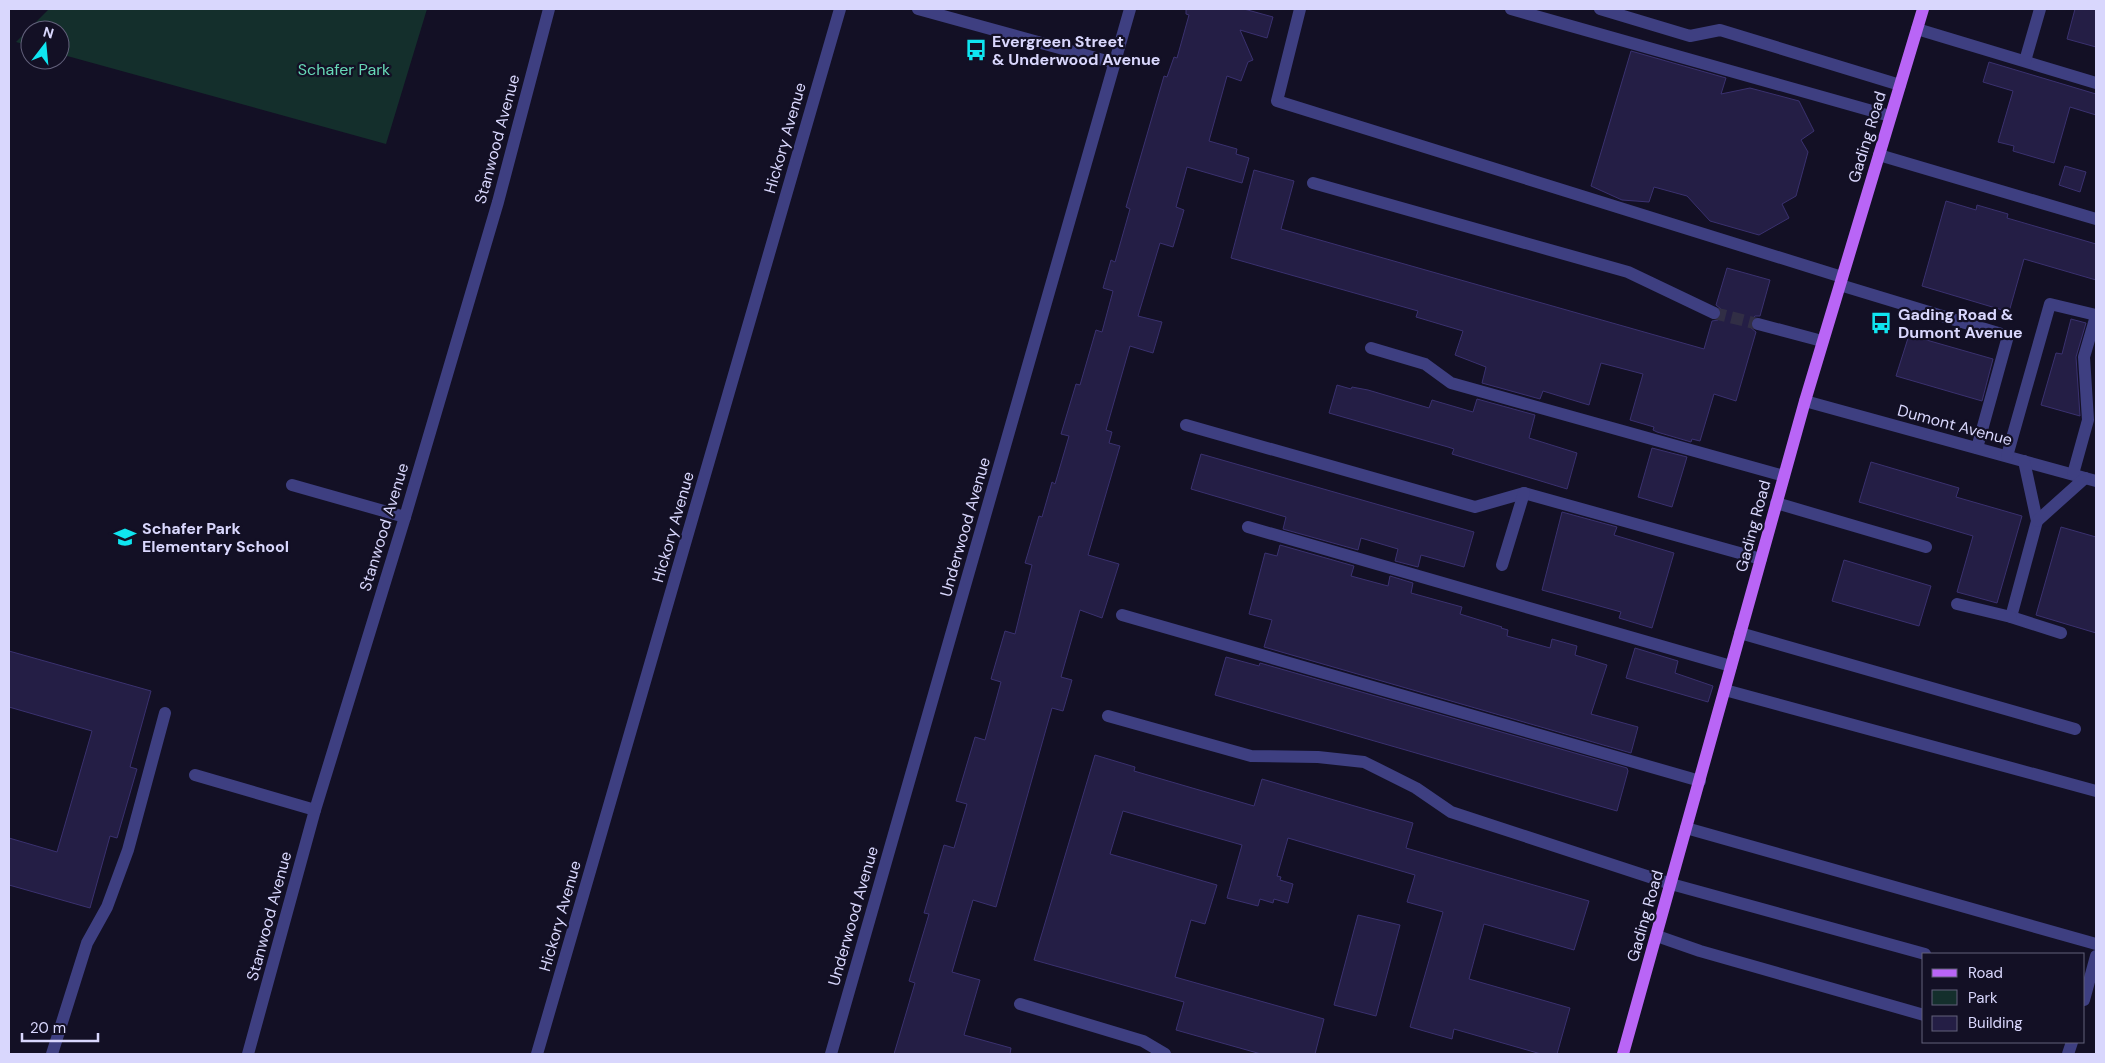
<svg xmlns="http://www.w3.org/2000/svg" width="2105" height="1063" font-family="'DM Sans',sans-serif">
<style>
.green{fill:#142f2c}
.building{fill:#241e45;stroke:#3a316f}
.lines{fill:none;stroke-linecap:round;stroke-linejoin:round}
.minor-tunnel{stroke:#312e45;stroke-width:12;stroke-dasharray:12 6;stroke-linecap:butt}
.minor{stroke:#3e3f81;stroke-width:12}
.major{stroke:#b965f6;stroke-width:12}
.labels{text-anchor:middle;dominant-baseline:central;stroke-width:4.5;stroke-linejoin:round;paint-order:stroke}
.poi-label{font-size:16px;font-weight:bold;fill:#d9d7fd;stroke:#131025;text-anchor:start}
.park-label{font-size:16px;fill:#67d9b7;stroke:#131025}
.street-label{font-size:16px;fill:#d9d7fd;stroke:#131025}
</style>
<rect width="100%" height="100%" fill="#131025"/>
<polygon class="green" points="49,9 427,9 386,144 60,54 60,30 30,30 30,46 16,42"/>
<g class="building">
<polygon points="1186,9 1244,9 1273,17 1267,38 1240,30 1253,60 1248,62 1241,81 1227,76 1209,141 1237,149 1236,154 1249,158 1242,183 1187,167 1176,207 1184,210 1173,247 1160,243 1138,316 1162,322 1153,353 1130,346 1106,430 1112,432 1109,443 1120,446 1088,555 1119,564 1102,618 1080,610 1061,677 1072,680 1063,711 1052,708 996,907 973,900 952,972 980,980 964,1035 1011,1048 1010,1054 894,1054 915,983 909,981 929,914 924,913 944,845 954,848 967,804 956,801 975,737 985,740 1001,682 991,679 1005,631 1015,634 1032,565 1025,563 1039,516 1042,517 1052,482 1055,484 1069,436 1061,434 1076,384 1080,385 1096,330 1102,332 1113,291 1103,288 1111,260 1115,262 1130,209 1126,207 1164,76 1167,77 1174,57 1177,58 1189,15 1186,14"/>
<polygon points="2075,9 2096,9 2096,47 2067,39"/>
<polygon points="1631,51 1726,78 1721,94 1750,88 1799,101 1814,131 1801,140 1808,152 1796,196 1782,204 1789,218 1759,235 1710,221 1687,196 1654,187 1649,202 1622,200 1591,186"/>
<polygon points="1989,62 2096,94 2096,115 2070,107 2054,163 2013,151 2014,146 1998,142 2013,91 1983,82"/>
<polygon points="2065,166 2086,172 2080,192 2059,185"/>
<polygon points="1254,170 1294,181 1281,229 1704,349 1712,321 1718,320 1721,316 1721,309 1716,305 1727,268 1770,280 1760,316 1755,316 1750,321 1750,327 1756,332 1736,401 1714,394 1700,441 1692,439 1691,442 1657,432 1653,430 1654,427 1630,420 1643,374 1601,363 1589,405 1543,391 1540,399 1482,383 1486,367 1455,355 1463,331 1416,317 1418,311 1231,258"/>
<polygon points="1946,201 1976,210 1977,205 2008,214 2007,218 2096,244 2096,280 2024,259 2009,312 1922,286"/>
<polygon points="2071,319 2086,323 2076,357 2080,416 2041,405 2056,353 2062,354"/>
<polygon points="1909,335 1993,359 1982,401 1896,376"/>
<polygon points="1337,385 1351,389 1352,387 1368,390 1429,408 1432,400 1473,412 1477,399 1535,415 1529,438 1577,453 1567,489 1452,454 1454,449 1448,447 1329,413"/>
<polygon points="1652,448 1687,457 1672,507 1638,497"/>
<polygon points="1201,454 1474,532 1464,567 1421,555 1418,567 1395,561 1398,549 1361,538 1358,550 1283,529 1286,517 1191,489"/>
<polygon points="1871,462 1959,488 1956,497 2022,516 1997,603 1957,592 1973,536 1859,502"/>
<polygon points="1562,512 1617,527 1614,535 1674,553 1652,628 1619,618 1621,612 1542,590"/>
<polygon points="2061,527 2096,537 2096,633 2036,615"/>
<polygon points="1280,545 1354,566 1351,576 1388,586 1390,576 1413,583 1411,593 1462,607 1460,614 1502,627 1501,628 1508,630 1507,636 1550,648 1552,639 1577,646 1575,655 1607,665 1591,714 1638,727 1631,753 1264,647 1272,620 1249,614 1265,553 1277,556"/>
<polygon points="1844,560 1931,586 1919,626 1832,601"/>
<polygon points="1635,648 1678,661 1675,673 1713,686 1708,702 1626,678"/>
<polygon points="9,651 151,691 130,767 137,769 117,838 110,836 90,908 9,885 9,838 57,852 92,731 9,707"/>
<polygon points="1226,657 1259,666 1260,663 1627,768 1628,771 1617,811 1215,695"/>
<polygon points="1095,755 1135,767 1134,771 1254,806 1262,779 1413,823 1406,848 1589,901 1574,950 1484,924 1469,979 1570,1008 1557,1054 1541,1054 1454,1029 1452,1039 1410,1027 1443,912 1407,902 1415,875 1288,838 1277,876 1281,877 1280,880 1293,884 1288,903 1274,899 1273,903 1260,899 1258,906 1227,898 1242,845 1123,811 1110,854 1217,885 1205,924 1191,920 1175,977 1324,1019 1315,1054 1261,1054 1176,1030 1184,1002 1034,960"/>
<polygon points="1358,915 1400,925 1376,1016 1334,1005"/>
</g>
<g class="lines">
<polyline class="minor-tunnel" points="1714,313 1758,324"/>
<g class="minor">
<polyline points="918,9 1114,63"/>
<polyline points="1300,9 1277,101 1842,277"/>
<polyline points="1511,9 1890,116"/>
<polyline points="1600,9 1690,36 1720,30 1900,85"/>
<polyline points="1917,29 2096,83"/>
<polyline points="2025,61 2040,9"/>
<polyline points="1879,155 2096,219"/>
<polyline points="1313,183 1628,272 1714,313"/>
<polyline points="1840,285 2008,336 1977,448"/>
<polyline points="1758,324 1822,341"/>
<polyline points="1371,348 1425,364 1451,383 1784,476"/>
<polyline points="1805,401 2096,481"/>
<polyline points="1186,425 1475,507 1524,493 1761,559"/>
<polyline points="2007,456 2050,304 2096,315"/>
<polyline points="2024,461 2037,521 2011,617 2061,633"/>
<polyline points="2073,474 2088,420 2084,357 2096,316"/>
<polyline points="292,485 405,517"/>
<polyline points="1776,503 1926,547"/>
<polyline points="2037,521 2085,478"/>
<polyline points="1248,527 1731,666"/>
<polyline points="1502,565 1524,493"/>
<polyline points="1957,604 2011,617"/>
<polyline points="1122,615 1700,781"/>
<polyline points="1740,633 2075,729"/>
<polyline points="1725,690 2096,791"/>
<polyline points="1108,716 1251,756 1318,757 1364,762 1416,788 1451,812 1671,884 1925,954"/>
<polyline points="195,775 315,810"/>
<polyline points="1686,828 2096,944"/>
<polyline points="1657,936 1700,951 1924,1015"/>
<polyline points="2084,1000 2096,956"/>
<polyline points="1020,1004 1143,1041 1165,1054"/>
<polyline points="52,1054 87,943 107,907 128,850 165,713"/>
<polyline points="248,1054 315,810 405,517 498,202 549,9"/>
<polyline points="537,1054 840,9"/>
<polyline points="831,1054 1130,9"/>
<polyline points="2068,1054 2072,1042"/>
</g>
<polyline class="major" points="1623,1054 1805,401 1923,9"/>
</g>
<defs>
<g id="bus-bare" transform="scale(1.725)"><path d="M-5-6H5V4H4V6H2V4H-2V6H-4V4H-5ZM-3.5-4V0h7V-4ZM-3.5 1.2v1.5H-2V1.2ZM2 1.2v1.5H3.5V1.2Z" fill="#0fe5f0" stroke="#131025" stroke-width="2.5" paint-order="stroke"/></g>
<g id="school-bare" transform="scale(1.725)"><path d="M0-5L7-2L0 1L-7-2ZM-4 1L0 2.5L4 1V4Q0 6-4 4Z" fill="#0fe5f0" stroke="#131025" stroke-width="2.5" paint-order="stroke"/></g>
</defs>
<g fill-rule="evenodd">
<use href="#bus-bare" x="976" y="50"/>
<use href="#bus-bare" x="1881" y="323"/>
<use href="#school-bare" x="125" y="537"/>
</g>
<g class="labels">
<g class="poi-label">
<text x="992" y="41">Evergreen Street<tspan x="992" dy="18">&amp; Underwood Avenue</tspan></text>
<text x="1898" y="314">Gading Road &amp;<tspan x="1898" dy="18">Dumont Avenue</tspan></text>
<text x="142" y="528">Schafer Park<tspan x="142" dy="18">Elementary School</tspan></text>
</g>
<g class="park-label">
<text x="344" y="69">Schafer Park</text>
</g>
<g class="street-label">
<text transform="translate(1867 137) rotate(-73)">Gading Road</text>
<text transform="translate(785 138) rotate(-74)">Hickory Avenue</text>
<text transform="translate(497 139) rotate(-75)">Stanwood Avenue</text>
<text transform="translate(1955 425) rotate(15)">Dumont Avenue</text>
<text transform="translate(1753 526) rotate(-75)">Gading Road</text>
<text transform="translate(384 527) rotate(-73)">Stanwood Avenue</text>
<text transform="translate(673 527) rotate(-74)">Hickory Avenue</text>
<text transform="translate(965 527) rotate(-74)">Underwood Avenue</text>
<text transform="translate(269 916) rotate(-75)">Stanwood Avenue</text>
<text transform="translate(560 916) rotate(-74)">Hickory Avenue</text>
<text transform="translate(853 916) rotate(-74)">Underwood Avenue</text>
<text transform="translate(1645 916) rotate(-74)">Gading Road</text>
</g>
</g>
<rect width="2105" height="1063" fill="none" stroke="#d9d7fd" stroke-width="20"/>
<rect x="1922" y="953" width="162" height="90" fill="#131025" stroke="#62607b"/>
<rect x="1932" y="969" width="25" height="8" fill="#b965f6" stroke="#62607b"/>
<text x="1968" y="978" font-size="15" fill="#d9d7fd">Road</text>
<rect x="1932" y="990" width="25" height="15" fill="#142f2c" stroke="#62607b"/>
<text x="1968" y="1003" font-size="15" fill="#d9d7fd">Park</text>
<rect x="1932" y="1016" width="25" height="15" fill="#241e45" stroke="#62607b"/>
<text x="1968" y="1028" font-size="15" fill="#d9d7fd">Building</text>
<g transform="translate(45 45) rotate(16)"><circle r="24" fill="#131025" stroke="#62607b"/>
<path d="M0-4L9 19L0 12L-9 19Z" fill="#0fe5f0"/>
<text y="-8" font-size="14" font-weight="bold" text-anchor="middle" fill="#d9d7fd">N</text>
</g>
<path d="M22 1033v8h76v-8" fill="none" stroke="#d9d7fd" stroke-width="2.5"/>
<text x="30" y="1033" font-size="15" fill="#d9d7fd" stroke="#131025" stroke-width="4" paint-order="stroke">20 m</text>
</svg>
